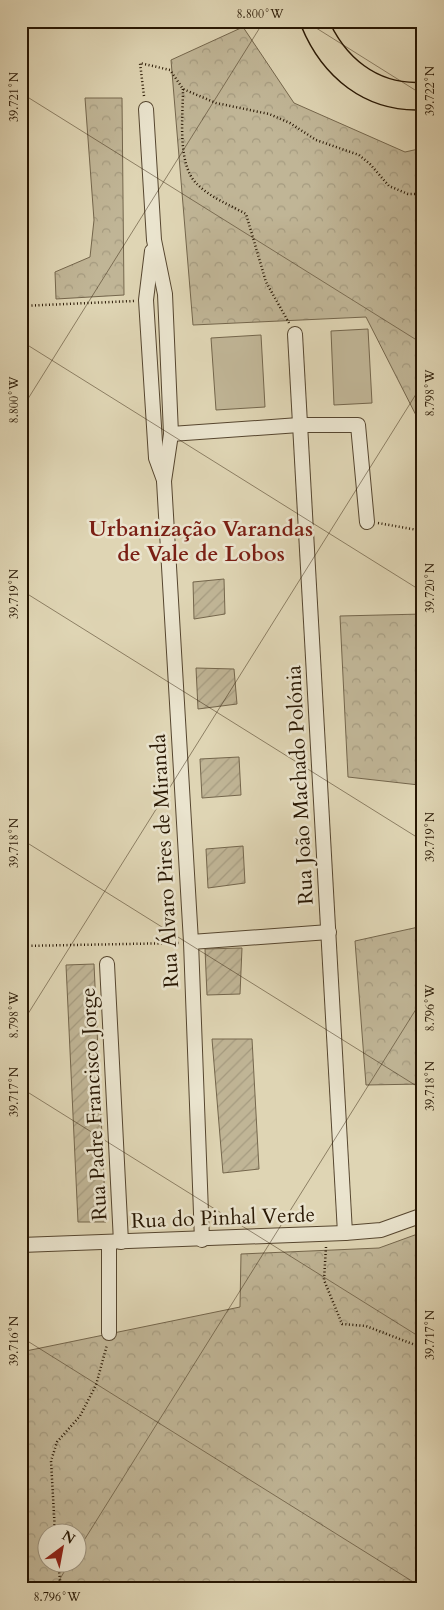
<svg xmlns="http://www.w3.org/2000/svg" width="444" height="1610" font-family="Cardo,serif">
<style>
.forest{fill:url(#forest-crowns);stroke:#74664c;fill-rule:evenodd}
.garden{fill:url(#garden-furrows);stroke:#74664c}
.pitch{fill:#c0b596;stroke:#74664c}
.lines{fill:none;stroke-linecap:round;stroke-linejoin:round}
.minor-casing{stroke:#56462f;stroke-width:16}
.motorway-casing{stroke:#281703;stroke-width:29}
.path{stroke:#281703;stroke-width:2.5;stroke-dasharray:1 2.5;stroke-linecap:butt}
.minor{stroke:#eae4ce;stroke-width:14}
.motorway{stroke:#dfd5b4;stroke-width:26}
.ticks{fill:none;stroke:#281703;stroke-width:1;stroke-opacity:0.45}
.labels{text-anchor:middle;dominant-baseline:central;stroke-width:5;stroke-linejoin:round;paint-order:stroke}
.street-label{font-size:21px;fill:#281703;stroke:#eae4ce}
.neighbourhood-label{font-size:22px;font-weight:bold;fill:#7a1f14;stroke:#eae4ce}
.neatline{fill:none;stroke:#281703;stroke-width:2}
.ticks-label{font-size:12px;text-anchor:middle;fill:#281703}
</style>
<defs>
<pattern id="forest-crowns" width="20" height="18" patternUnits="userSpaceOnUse" patternTransform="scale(1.25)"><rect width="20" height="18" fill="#c0b596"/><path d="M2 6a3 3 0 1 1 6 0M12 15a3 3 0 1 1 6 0" fill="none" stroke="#a59b80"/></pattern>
<pattern id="garden-furrows" width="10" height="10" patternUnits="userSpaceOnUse" patternTransform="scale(1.25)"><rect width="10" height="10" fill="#c0b596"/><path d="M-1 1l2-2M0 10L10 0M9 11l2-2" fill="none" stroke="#a59b80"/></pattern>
</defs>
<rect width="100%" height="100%" fill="#dfd5b4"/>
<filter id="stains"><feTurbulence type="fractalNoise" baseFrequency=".004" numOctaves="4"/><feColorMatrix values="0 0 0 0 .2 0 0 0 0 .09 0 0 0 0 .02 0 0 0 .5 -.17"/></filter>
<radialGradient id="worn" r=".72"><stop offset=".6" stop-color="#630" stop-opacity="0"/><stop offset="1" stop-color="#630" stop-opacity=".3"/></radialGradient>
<g class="forest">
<polygon points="243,27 294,103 405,152 423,148 423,429 366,317 193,325 171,60"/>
<polygon points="85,98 122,98 124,295 56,299 55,272 90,257 94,220"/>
<polygon points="423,614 423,819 419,785 348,777 340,616"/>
<polygon points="423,926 423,1084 366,1085 355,941"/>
<path d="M 423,1232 L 423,1589 L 21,1589 L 21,1352 L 240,1307 L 241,1254 L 379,1248 ZM 48,1532 L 78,1532 L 78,1562 L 48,1562 Z"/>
</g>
<g class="garden">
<polygon points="224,579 225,614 194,619 193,582"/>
<polygon points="196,668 234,669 237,704 198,709"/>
<polygon points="239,757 241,795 202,798 200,759"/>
<polygon points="243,846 245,883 208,888 206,849"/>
<polygon points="242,948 240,994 207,995 205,949"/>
<polygon points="94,964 106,1222 78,1222 66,965"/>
<polygon points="212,1039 252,1039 259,1169 223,1173"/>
</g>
<g class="pitch">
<polygon points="368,329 372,403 334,405 331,331"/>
<polygon points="261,335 265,407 216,410 211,338"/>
</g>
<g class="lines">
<g class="minor-casing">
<g id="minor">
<polyline points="146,109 154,240 165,294 171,434 164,481 191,942 202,1240"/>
<polyline points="152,251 146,300 156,458 164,480"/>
<polyline points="295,334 345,1233"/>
<polyline points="171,434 299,425 358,425 367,522"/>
<polyline points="191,942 329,932"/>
<polyline points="107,964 121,1242"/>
<polyline points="109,1242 109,1333"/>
<polyline points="21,1245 345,1233 381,1230 423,1215"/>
</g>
</g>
<g class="motorway-casing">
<path id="motorway" d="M 314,21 C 333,67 371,99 423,96"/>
</g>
<g class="path">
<path d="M 183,89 C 183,116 177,163 196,183 C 209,197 230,205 246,214 L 266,282 L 289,323"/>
<polyline points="144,96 140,63 170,70 183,89 216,103 269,114 290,123 316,140 359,155 370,164 389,186 408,194 423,194"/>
<polyline points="21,306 134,301"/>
<polyline points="378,523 423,531"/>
<polyline points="21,946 179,943"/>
<polyline points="326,1247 324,1280 342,1324 366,1326 423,1348"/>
<polyline points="55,1532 51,1461 57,1442 80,1416 96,1385 107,1345"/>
<polyline points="58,1562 61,1589"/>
</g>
<use href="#minor" class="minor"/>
<use href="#motorway" class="motorway"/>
</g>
<path class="ticks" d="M 305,21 L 423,95M 21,93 L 423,344M 21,341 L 423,592M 21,410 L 264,21M 21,590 L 423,841M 21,839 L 423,1090M 21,1025 L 423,383M 21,1088 L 423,1339M 21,1337 L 423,1588M 78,1550 L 423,998M 21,1586 L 26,1589M 54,1589 L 70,1562"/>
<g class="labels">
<g class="street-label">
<text transform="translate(300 785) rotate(-93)">Rua João Machado Polónia</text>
<text transform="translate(165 861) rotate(-93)">Rua Álvaro Pires de Miranda</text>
<text transform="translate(94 1104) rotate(-93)">Rua Padre Francisco Jorge</text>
<text transform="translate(223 1218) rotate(-2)">Rua do Pinhal Verde</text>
</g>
<g class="neighbourhood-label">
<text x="201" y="529">Urbanização Varandas<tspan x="201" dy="25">de Vale de Lobos</tspan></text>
</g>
</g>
<rect width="444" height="1610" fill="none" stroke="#dfd5b4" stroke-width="55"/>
<g transform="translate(62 1548) rotate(32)"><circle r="24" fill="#eae4ce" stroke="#9c927d"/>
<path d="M0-4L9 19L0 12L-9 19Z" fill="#8f2418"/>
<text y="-8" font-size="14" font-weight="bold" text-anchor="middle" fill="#281703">N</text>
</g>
<rect x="28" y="28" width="388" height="1554" class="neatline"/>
<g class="ticks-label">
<text x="260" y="18">8.800°W</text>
<text transform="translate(430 91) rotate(-90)" y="4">39.722°N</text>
<text transform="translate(14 97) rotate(-90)" y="4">39.721°N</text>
<text transform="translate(430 393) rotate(-90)" y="4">8.798°W</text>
<text transform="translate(14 400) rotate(-90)" y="4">8.800°W</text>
<text transform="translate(430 588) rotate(-90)" y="4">39.720°N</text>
<text transform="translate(14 594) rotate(-90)" y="4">39.719°N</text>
<text transform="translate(430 837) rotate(-90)" y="4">39.719°N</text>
<text transform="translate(14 843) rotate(-90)" y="4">39.718°N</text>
<text transform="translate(430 1008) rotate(-90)" y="4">8.796°W</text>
<text transform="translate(14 1015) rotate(-90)" y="4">8.798°W</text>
<text transform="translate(430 1086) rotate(-90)" y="4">39.718°N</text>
<text transform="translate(14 1092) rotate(-90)" y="4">39.717°N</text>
<text transform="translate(430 1335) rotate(-90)" y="4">39.717°N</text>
<text transform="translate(14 1341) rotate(-90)" y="4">39.716°N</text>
<text x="57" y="1601">8.796°W</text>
</g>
<rect width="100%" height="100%" filter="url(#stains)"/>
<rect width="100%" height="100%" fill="url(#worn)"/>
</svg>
